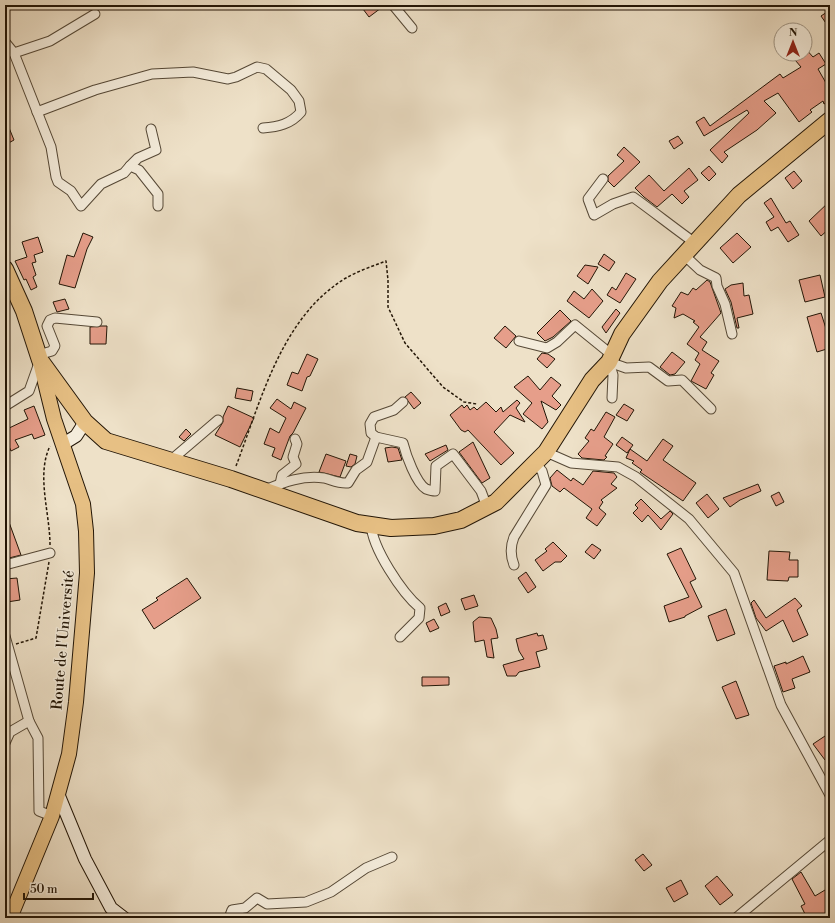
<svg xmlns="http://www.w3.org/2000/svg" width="835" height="923" font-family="'Libre Bodoni',serif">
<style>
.building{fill:#e69e8a;stroke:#221506}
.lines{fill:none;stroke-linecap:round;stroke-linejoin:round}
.street-casing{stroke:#554836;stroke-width:11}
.secondary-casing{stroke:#221506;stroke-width:14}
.primary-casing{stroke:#221506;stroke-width:16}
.highway-casing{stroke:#221506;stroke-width:18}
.path{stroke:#221506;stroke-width:1.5;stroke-dasharray:3 2;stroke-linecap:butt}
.street{stroke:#f4ecdb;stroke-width:9}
.secondary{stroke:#f4ecdb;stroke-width:12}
.primary{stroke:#e7c084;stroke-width:14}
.highway{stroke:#e7c084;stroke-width:16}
.labels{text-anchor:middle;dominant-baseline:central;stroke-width:3;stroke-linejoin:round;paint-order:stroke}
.street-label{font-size:15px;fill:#221506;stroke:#f4ecdb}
</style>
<rect width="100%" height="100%" fill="#eee1c8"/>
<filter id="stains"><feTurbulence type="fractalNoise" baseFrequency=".005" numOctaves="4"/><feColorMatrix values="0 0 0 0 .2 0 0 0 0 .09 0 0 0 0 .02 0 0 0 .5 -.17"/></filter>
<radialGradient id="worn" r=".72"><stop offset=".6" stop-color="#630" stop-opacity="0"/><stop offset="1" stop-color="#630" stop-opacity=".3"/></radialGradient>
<g class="building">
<polygon points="360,5 385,5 369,17"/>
<polygon points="830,10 830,29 821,16"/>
<polygon points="805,48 813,57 819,53 826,64 818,69 830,90 830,101 824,104 823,101 810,110 812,112 799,122 778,93 764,101 776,113 757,130 724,152 728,156 722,163 710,150 749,113 747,110 704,136 696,122 704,117 710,126 780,74 783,78 801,67 790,54 805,54"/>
<polygon points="5,118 14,140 5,145"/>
<polygon points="678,136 683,143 674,149 669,141"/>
<polygon points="624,147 640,162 614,187 608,181 608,176 624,161 617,155"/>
<polygon points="709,166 716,174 709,181 701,173"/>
<polygon points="689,168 698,180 684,191 689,197 682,204 672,194 657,207 644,197 635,188 649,175 664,191"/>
<polygon points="794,171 802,181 793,189 785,178"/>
<polygon points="771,198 786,223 790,221 799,235 788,242 778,227 771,231 766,222 774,217 764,203"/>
<polygon points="830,201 830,228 821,236 809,221"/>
<polygon points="83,233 93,237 87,249 75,288 59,284 67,255 74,257"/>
<polygon points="737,233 751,247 733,263 720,248"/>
<polygon points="38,237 43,252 34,255 36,262 32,263 36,275 33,277 37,287 31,290 26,279 24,280 15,261 27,257 22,242"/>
<polygon points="604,254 615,262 609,271 598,264"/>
<polygon points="585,265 598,267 588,284 577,276"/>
<polygon points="626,273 636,279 620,303 607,295 612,287 616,290"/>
<polygon points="820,275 825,297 805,302 799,280"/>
<polygon points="707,280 710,282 721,313 700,337 707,342 702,350 719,361 711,373 714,375 706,389 691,381 700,364 695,360 699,353 687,344 699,327 693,322 695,321 683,314 674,318 676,308 672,306 681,292 688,295 693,288 696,290"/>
<polygon points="743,283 744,296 749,295 753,314 737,318 739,328 737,328 731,302 725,289 731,285"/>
<polygon points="592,289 603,301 589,318 567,301 574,291 584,299"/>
<polygon points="65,299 69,309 57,312 53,302"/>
<polygon points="616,309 620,313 606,333 602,327"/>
<polygon points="560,310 571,321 553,337 545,341 537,333"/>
<polygon points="821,313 830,341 830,348 817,352 807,317"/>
<polygon points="101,326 107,326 106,344 90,344 90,327"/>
<polygon points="505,326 516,336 506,348 494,338"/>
<polygon points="672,352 685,362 675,374 670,375 660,367"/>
<polygon points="542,353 548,354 555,359 547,368 537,359"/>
<polygon points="307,354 318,359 310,376 307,377 302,391 287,385 292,372 298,374"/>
<polygon points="528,376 540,390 551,377 561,385 552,396 561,405 556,410 541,401 548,422 542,429 523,414 532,403 514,387"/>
<polygon points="237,388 253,391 251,401 235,398"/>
<polygon points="411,392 421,403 414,409 405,397"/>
<polygon points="277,399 291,409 294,402 306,408 293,433 290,436 281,460 272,456 275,448 264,444 270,428 279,433 286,418 270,408"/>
<polygon points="517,400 520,403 516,408 525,422 510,415 494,432 514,453 501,465 468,430 465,432 461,430 450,415 462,405 464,408 467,405 470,410 474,407 477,410 486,402 496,412 501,407 503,412"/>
<polygon points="624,404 634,410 627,421 616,415"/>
<polygon points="34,406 45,435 34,439 32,434 15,440 19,447 11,451 8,444 5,445 5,430 28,419 24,410"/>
<polygon points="228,406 254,418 240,447 215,435 223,422 223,417"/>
<polygon points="606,412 615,417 604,437 613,444 605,456 607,457 604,460 582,458 578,454 589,441 585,438 591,429 594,431"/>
<polygon points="186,429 191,434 184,441 179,437"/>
<polygon points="622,437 633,445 627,453 616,445"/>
<polygon points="663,439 673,446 663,460 696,483 683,501 640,472 642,470 632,463 634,461 626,458 630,449 647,461"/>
<polygon points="473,442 490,478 482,483 459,452"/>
<polygon points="446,445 448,450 430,461 425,454"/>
<polygon points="392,447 398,448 402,460 388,462 385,448"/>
<polygon points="326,454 346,461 340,477 319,472"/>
<polygon points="350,454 357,456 355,464 351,467 346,466"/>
<polygon points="557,470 571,481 573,478 583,485 593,471 614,473 617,477 611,484 617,488 601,500 603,502 599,508 606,514 597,526 586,518 592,509 564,488 560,492 552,486 550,478"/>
<polygon points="758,484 761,491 740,500 730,507 723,498"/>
<polygon points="779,492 784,502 776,506 771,496"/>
<polygon points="707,494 719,509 708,518 696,503"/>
<polygon points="641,499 661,519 670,511 673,514 661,530 648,515 642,522 633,513 638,508 635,505"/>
<polygon points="6,514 21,555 9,558 5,545"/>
<polygon points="553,542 567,556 561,562 555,562 543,571 535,560 547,551 545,549"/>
<polygon points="592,544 601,550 594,559 585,552"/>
<polygon points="681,548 696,579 690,582 702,607 685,616 685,617 669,622 664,606 689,597 667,554"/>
<polygon points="769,551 790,552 789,560 798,560 798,577 789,577 788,581 767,580"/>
<polygon points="526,572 536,587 528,593 518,578"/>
<polygon points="17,578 20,600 7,602 5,579"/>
<polygon points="187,578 201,598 154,629 142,610 158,600 156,598"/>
<polygon points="474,595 478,606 465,610 461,599"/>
<polygon points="795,598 802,606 797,610 808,635 793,642 783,620 766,631 756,618 751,603 754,600 766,618"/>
<polygon points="446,603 450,612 441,616 438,607"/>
<polygon points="726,609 735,634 717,641 708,616"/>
<polygon points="479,617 491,618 496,629 498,638 491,639 494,658 487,657 484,640 475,642 473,622"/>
<polygon points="434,619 439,628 430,632 426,623"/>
<polygon points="537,633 538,636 543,635 547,649 536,652 540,667 519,672 516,676 507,676 503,665 524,659 519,651 516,639"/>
<polygon points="803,656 810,672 792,679 795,688 783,692 774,666 786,662 786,664"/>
<polygon points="422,677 449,677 449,685 422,686"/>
<polygon points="736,681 749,715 736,719 722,687"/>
<polygon points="825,736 830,743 830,757 825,760 813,744"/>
<polygon points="643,854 652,865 644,871 635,860"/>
<polygon points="801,872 815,896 830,887 830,915 824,918 807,918 801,906 805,904 792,879"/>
<polygon points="717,876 733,895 720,905 705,886"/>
<polygon points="681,880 688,894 674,902 666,888"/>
</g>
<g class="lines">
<g class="street-casing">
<g id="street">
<polyline points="393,5 412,28"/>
<polyline points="5,42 14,53 51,147 56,177 58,182 71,191 81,206 101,184 124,173 130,166 139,170 158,194 158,206"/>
<polyline points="14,53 50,41 95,14"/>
<path d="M 37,112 L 95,90 L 152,74 L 193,72 L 228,79 L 236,77 L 257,67 L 266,69 L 291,90 L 299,101 L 301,112 C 291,124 278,127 263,128"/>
<polyline points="130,166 138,158 156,150 151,129"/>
<path d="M 603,179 L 588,199 L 594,215 L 613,204 L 633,197 C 654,212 674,228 695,243"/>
<polyline points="684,255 700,270 716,278 717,286 725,304 732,334"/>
<polyline points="519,341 547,348 557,342 575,325 612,355"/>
<polyline points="38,355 52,351 55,346 47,326 50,320 55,318 97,322"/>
<polyline points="609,362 626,368 649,367 668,381 682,380 711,409"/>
<polyline points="609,362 613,375 612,398"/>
<path d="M 403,402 L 394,410 L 374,417 L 370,424 L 371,433 L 376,437 L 403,443 C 406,455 416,483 426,489 C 429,490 433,491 435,491 L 436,466 L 453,454 L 481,491 L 487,507"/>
<polyline points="5,406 29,391 39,363"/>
<polyline points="546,452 571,463 618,467 636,477 689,519 734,573 781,705 830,795"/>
<polyline points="170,461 218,420"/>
<polyline points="280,484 282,475 296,464 293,457 297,444 295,439"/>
<path d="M 265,490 C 284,482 303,475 324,478 C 332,480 339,484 348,483 L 356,470 L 367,462 L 376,437"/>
<path d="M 371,524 C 372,548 402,593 420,608 L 419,618 L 400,637"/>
<polyline points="5,565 50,553"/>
<path d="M 514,565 C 510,555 510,547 514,537 L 546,485 L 542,471 L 535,463"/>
<polyline points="5,636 29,721 38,738 39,811 52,816"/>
<polyline points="5,743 10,732 29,721"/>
<polyline points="229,918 232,910 245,908 257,898 267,904 306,902 331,892 366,868 392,857"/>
<polyline points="736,918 830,840"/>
</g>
</g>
<g class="secondary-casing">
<g id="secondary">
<polyline points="63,444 76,436 85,422"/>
<polyline points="59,796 85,859 111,908 124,918"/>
</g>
</g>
<g class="primary-casing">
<polyline id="primary" points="10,918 52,816 69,754 76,702 87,573 86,531 83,504 54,419 40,362"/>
</g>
<g class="highway-casing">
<polyline id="highway" points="5,269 24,311 40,360 85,422 106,441 231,479 357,523 391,528 434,526 461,520 496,502 546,452 592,380 609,362 622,334 660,281 739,195 830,120"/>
</g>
<g class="path">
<path d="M 236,466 C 261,401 281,317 346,278 C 358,271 373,266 386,261 L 388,280 L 388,307 L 405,343 L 443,387 L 464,402 L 477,404"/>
<path d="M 50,545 C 50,513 36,475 50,446"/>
<polyline points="16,644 36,638 49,562"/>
</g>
<use href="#street" class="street"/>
<use href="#secondary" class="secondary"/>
<use href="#primary" class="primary"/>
<use href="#highway" class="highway"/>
</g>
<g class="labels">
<g class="street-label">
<text transform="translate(63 640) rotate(-85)">Route de l'Université</text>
</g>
</g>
<rect width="835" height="923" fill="none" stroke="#eee1c8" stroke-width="20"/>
<rect x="6" y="6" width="823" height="911" fill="none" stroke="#221506" stroke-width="2"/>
<rect x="10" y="10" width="815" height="903" fill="none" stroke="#221506"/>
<g transform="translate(793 42)"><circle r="19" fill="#f4ecdb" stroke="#a09686"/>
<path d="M0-3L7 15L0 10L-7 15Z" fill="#8f2418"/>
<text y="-6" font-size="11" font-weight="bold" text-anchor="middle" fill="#221506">N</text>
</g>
<path d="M24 893v6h69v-6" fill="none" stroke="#221506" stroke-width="2"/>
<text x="30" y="893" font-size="12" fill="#221506" stroke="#f4ecdb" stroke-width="3" paint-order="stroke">50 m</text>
<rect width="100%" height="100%" filter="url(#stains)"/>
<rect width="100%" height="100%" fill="url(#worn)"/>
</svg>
